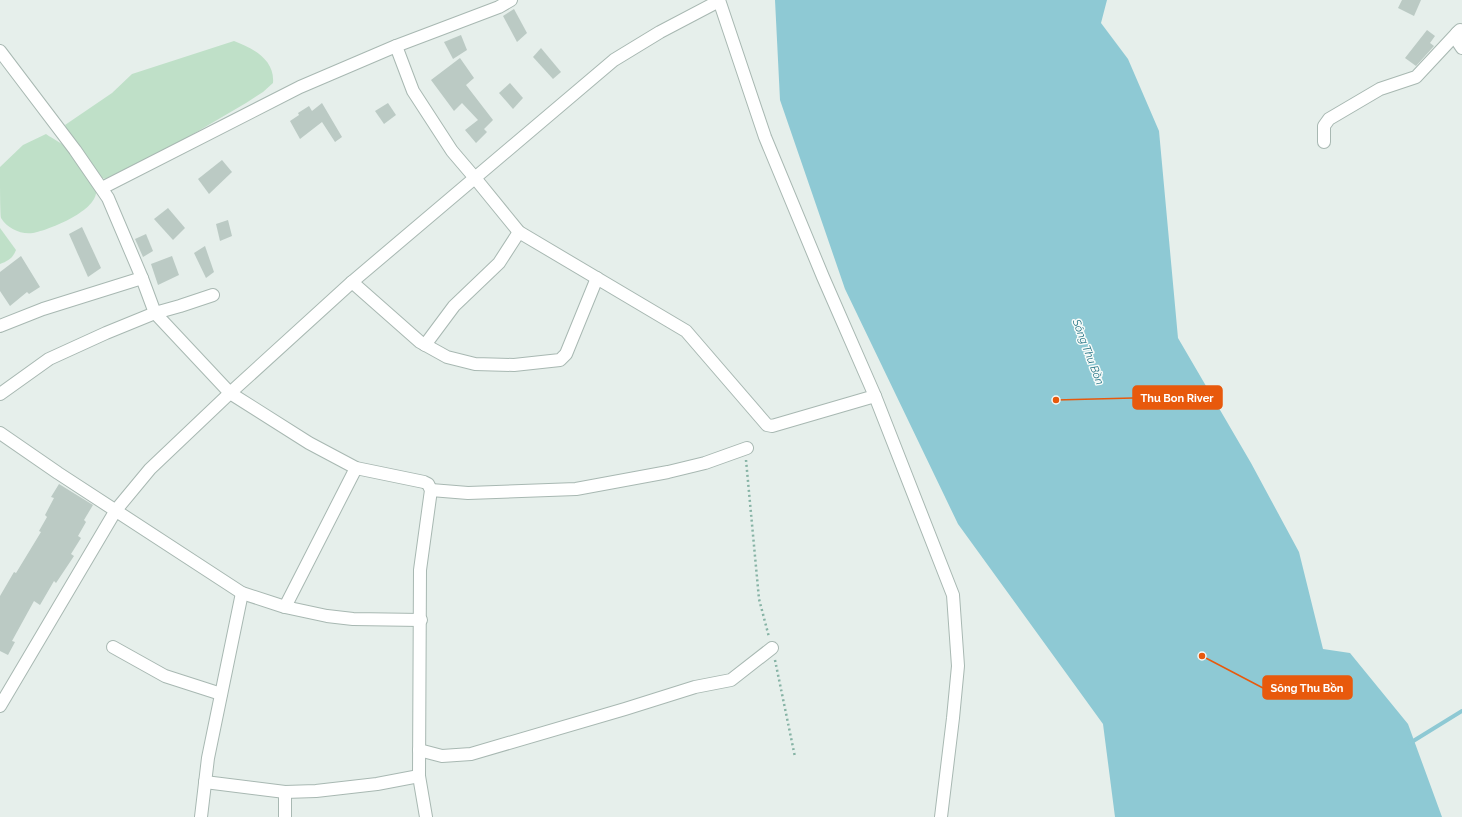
<svg xmlns="http://www.w3.org/2000/svg" width="1462" height="817" font-family="Raleway,sans-serif">
<style>
.green{fill:#bfe0c8}
.water{fill:#8ec9d4}
.lines{fill:none;stroke-linecap:round;stroke-linejoin:round}
.stream{stroke:#8ec9d4;stroke-width:4}
.building{fill:#bbcac4}
.minor-casing{stroke:#a8b8b2;stroke-width:14}
.path{stroke:#86b3a5;stroke-width:2.5;stroke-dasharray:2 3;stroke-linecap:butt}
.minor{stroke:#fff;stroke-width:12}
.labels{text-anchor:middle;dominant-baseline:central;stroke-width:3;stroke-linejoin:round;paint-order:stroke}
.water-label{font-size:11px;font-style:italic;fill:#1c6f80;stroke:#f7fbf9}
.leader{fill:none;stroke:#e8590c;stroke-width:1.5}
.callout-dot{fill:#e8590c;stroke:#f7fbf9;stroke-width:1.5}
.callout{fill:#e8590c;stroke:#e8590c;stroke-width:1.5}
.callout-label{font-size:11px;text-anchor:middle;font-weight:bold;fill:#fff}
</style>
<rect width="100%" height="100%" fill="#e6efeb"/>
<g class="green">
<path d="M 234,41 C 252,48 275,59 273,83 L 263,92 L 246,103 L 113,181 L 102,178 L 69,134 L 65,125 L 112,93 L 132,74 Z"/>
<path d="M 46,134 C 53,139 64,144 70,151 C 75,156 95,184 96,189 C 100,210 49,230 33,233 C 21,235 7,228 1,218 C 0,212 0,176 0,167 L 23,145 Z"/>
<path d="M 0,228 L 16,250 C 13,258 8,261 0,264 Z"/>
</g>
<polygon class="water" points="775,0 1107,0 1101,23 1128,59 1159,131 1178,338 1251,463 1299,552 1323,649 1350,653 1408,724 1442,817 1115,817 1103,724 958,524 845,289 780,100"/>
<g class="lines">
<polyline class="stream" points="1410,743 1462,711"/>
</g>
<g class="building">
<polygon points="1402,0 1421,0 1414,16 1398,8"/>
<polygon points="514,9 527,33 517,42 503,16"/>
<polygon points="1427,30 1435,36 1430,43 1434,46 1416,66 1405,58"/>
<polygon points="461,35 467,50 453,59 444,42"/>
<polygon points="541,48 561,72 553,79 533,57"/>
<polygon points="460,58 474,78 466,85 493,120 484,129 487,132 476,143 465,130 478,120 462,103 454,111 431,80"/>
<polygon points="510,83 523,98 513,109 499,93"/>
<polygon points="322,103 342,137 335,142 322,122 300,139 290,121 299,115 298,113 309,106 312,111"/>
<polygon points="388,103 396,115 384,124 375,111"/>
<polygon points="222,160 232,172 209,194 198,179"/>
<polygon points="168,208 185,228 173,240 154,219"/>
<polygon points="228,220 232,236 220,241 216,224"/>
<polygon points="82,227 101,268 88,277 69,234"/>
<polygon points="146,234 153,251 143,257 135,239"/>
<polygon points="205,246 214,272 206,278 194,253"/>
<polygon points="21,256 40,287 29,294 27,292 10,306 0,291 0,272"/>
<polygon points="172,256 179,275 158,285 151,264"/>
<polygon points="59,484 93,505 84,520 86,522 78,536 81,538 71,554 74,556 56,583 54,581 40,605 34,601 12,641 15,642 8,655 0,651 0,596 14,572 16,573 41,532 39,531 47,517 45,515 54,498 51,497"/>
</g>
<g class="lines">
<g class="minor-casing">
<g id="minor">
<polyline points="719,0 765,137 823,277 875,396 953,595 958,666 953,718 941,817"/>
<polyline points="1460,30 1457,33 1456,39 1462,48"/>
<polyline points="396,46 413,91 452,151 475,178 519,232 686,331 767,425 772,426 875,396"/>
<polyline points="0,51 75,150 108,198 142,278 155,313 230,393 309,443 356,468 424,482 428,484 431,490 420,570 419,776 426,817"/>
<polyline points="1324,142 1324,126 1329,119 1380,89 1416,77 1457,33"/>
<polyline points="102,188 300,87 396,46 499,7 511,0"/>
<polyline points="352,282 420,342 447,357 475,364 514,365 560,360 566,354 597,278"/>
<polyline points="0,326 43,309 142,278"/>
<polyline points="425,345 454,306 499,263 519,232"/>
<polyline points="0,394 49,359 106,333 155,313 180,306 213,295"/>
<polyline points="0,433 58,473 242,593 285,607 327,616 353,619 421,620"/>
<polyline points="431,490 468,493 576,489 668,472 705,463 747,448"/>
<polyline points="285,607 356,468"/>
<polyline points="113,647 165,676 221,694"/>
<polyline points="0,706 116,510 150,469 230,393 352,282 614,60 660,32 719,1"/>
<polyline points="419,750 442,756 471,754 625,709 695,687 731,680 772,648"/>
<polyline points="205,782 285,792 316,791 377,784 419,776"/>
<polyline points="201,817 208,758 242,593"/>
<polyline points="285,817 285,792"/>
</g>
</g>
<g class="path">
<polyline points="746,460 759,599 769,637"/>
<polyline points="775,660 795,757"/>
</g>
<use href="#minor" class="minor"/>
</g>
<g class="labels">
<g class="water-label">
<text transform="translate(1088 352) rotate(69)">Sông Thu Bồn</text>
</g>
</g>
<path class="leader" d="M1056 400L1133 398M1202 656L1263 688"/>
<g class="callout-dot">
<circle cx="1056" cy="400" r="4"/>
<circle cx="1202" cy="656" r="4"/>
</g>
<g class="callout">
<rect x="1133" y="386" width="89" height="23" rx="4"/>
<rect x="1263" y="676" width="89" height="23" rx="4"/>
</g>
<g class="callout-label">
<text x="1177" y="402">Thu Bon River</text>
<text x="1307" y="692">Sông Thu Bồn</text>
</g>
</svg>
